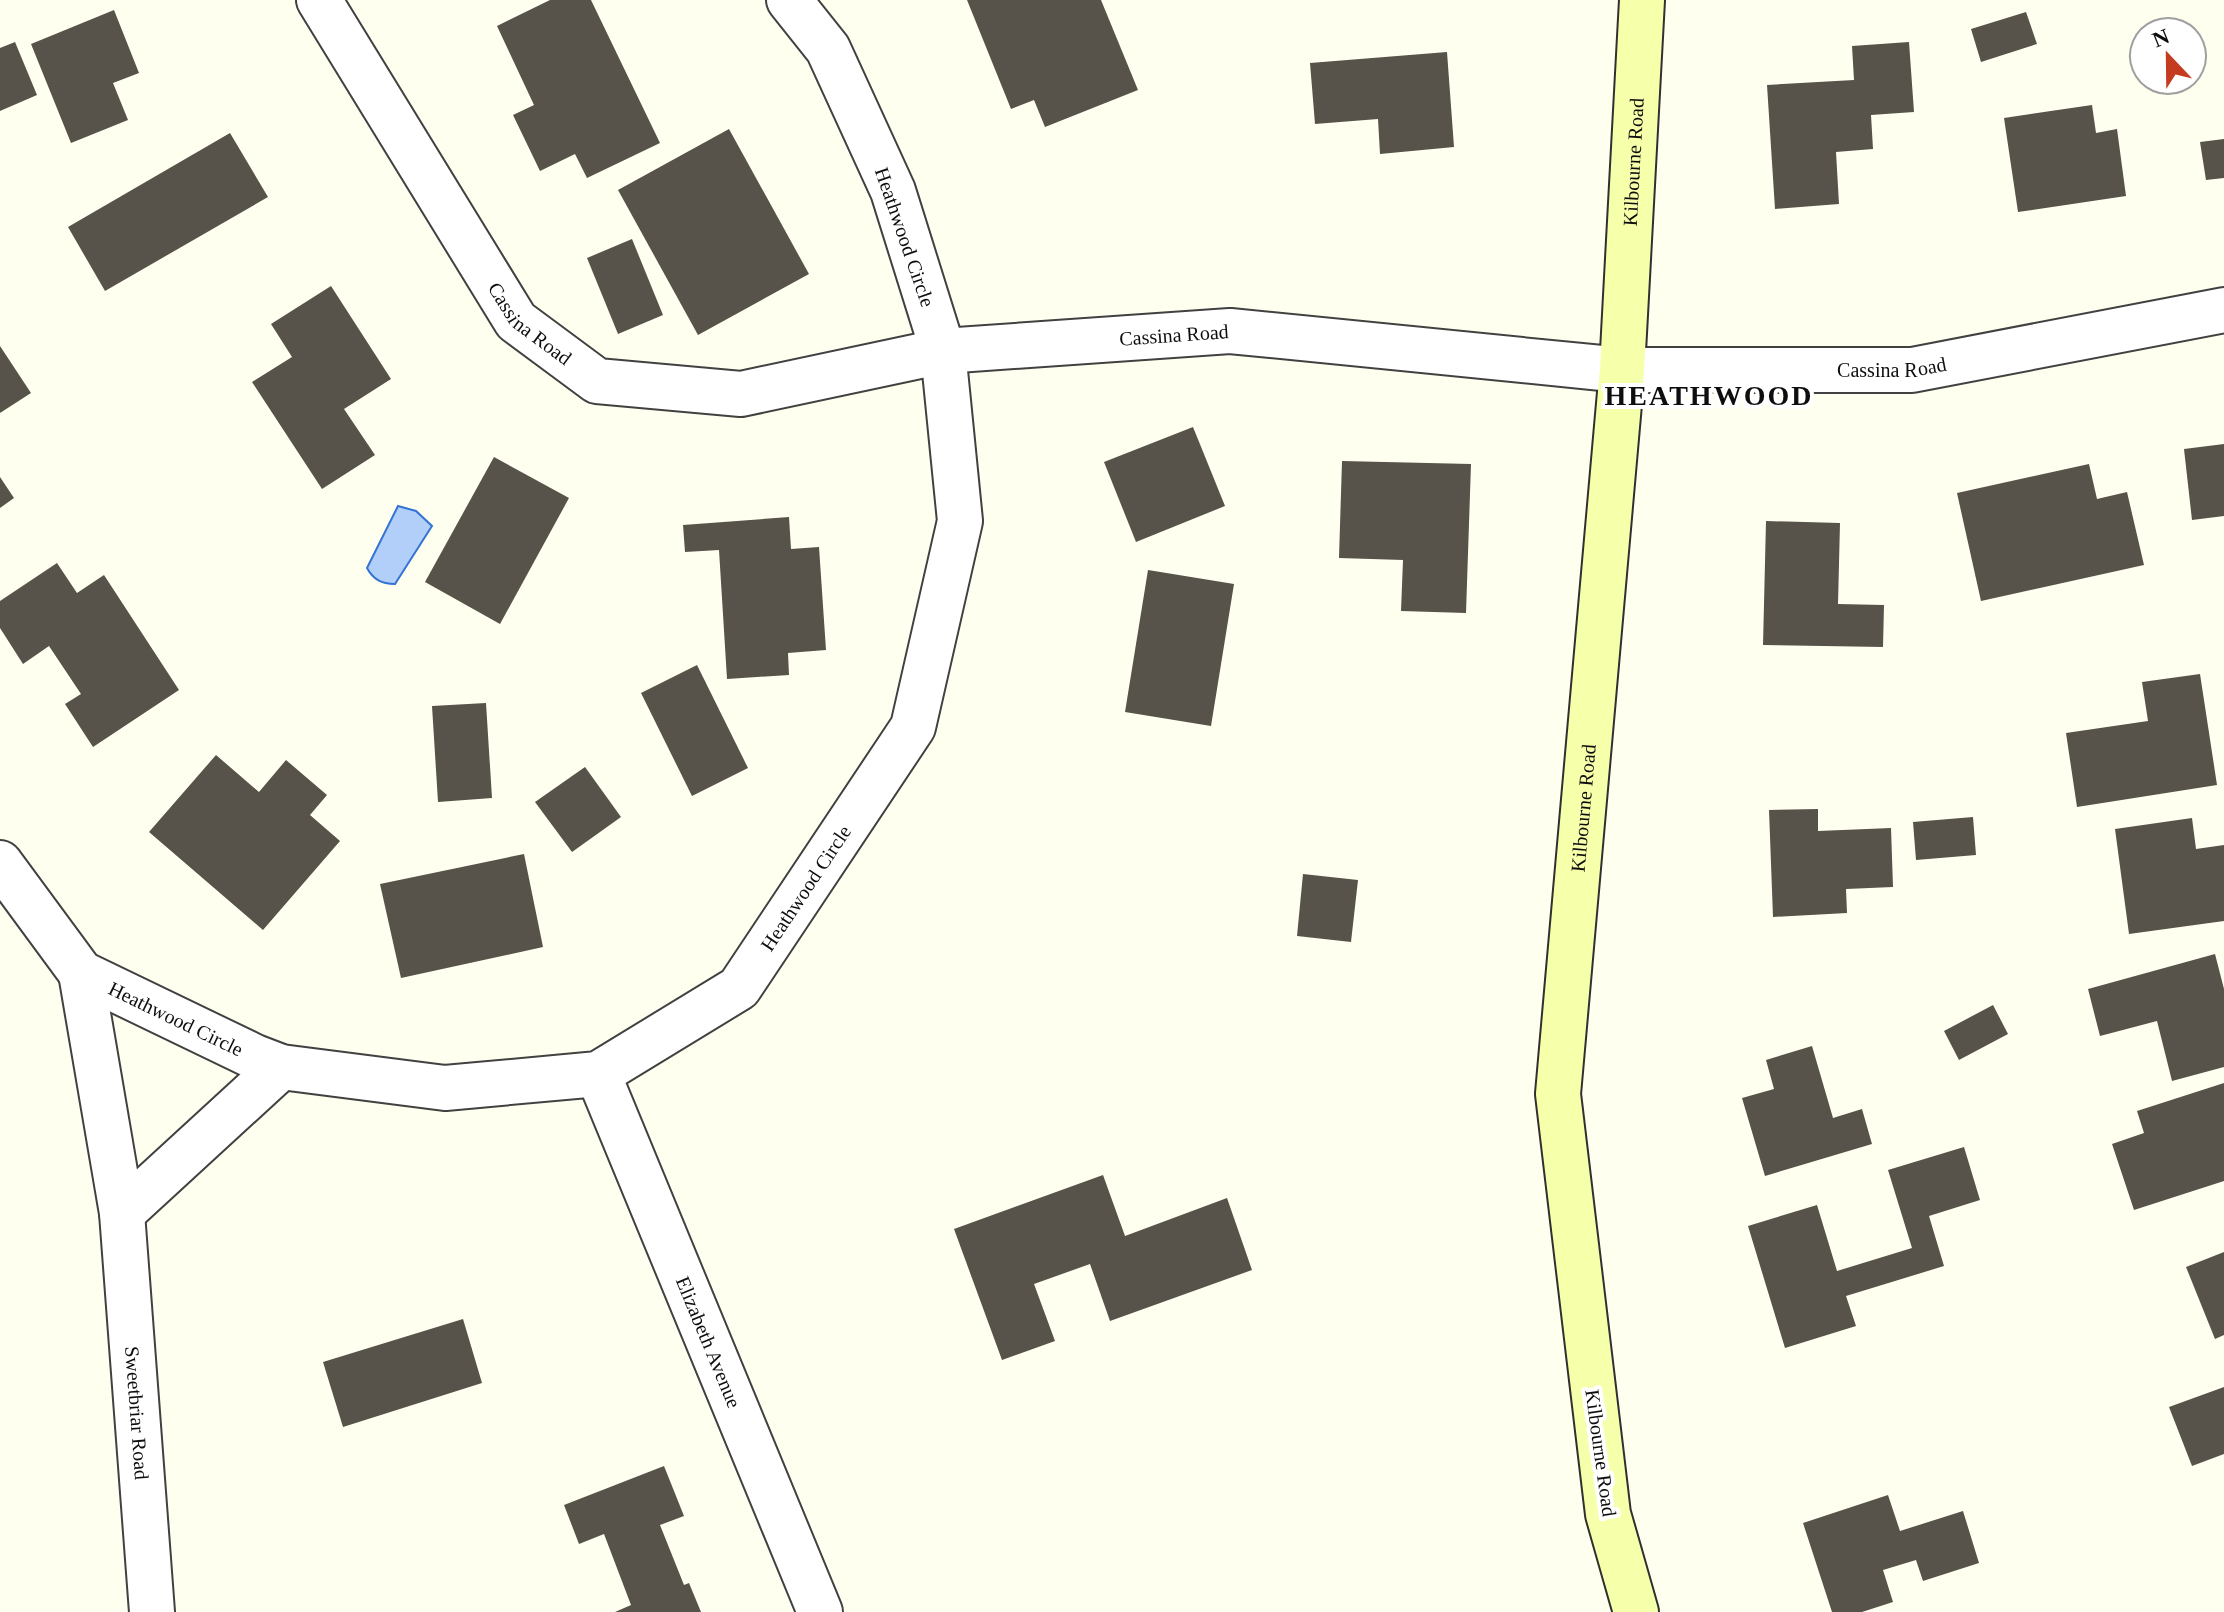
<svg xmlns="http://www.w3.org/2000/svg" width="2224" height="1612" font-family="'Times New Roman',serif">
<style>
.water{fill:#b1cff9;stroke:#3472d4;stroke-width:2}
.building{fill:#57524a}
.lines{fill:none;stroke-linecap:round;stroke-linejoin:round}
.street-casing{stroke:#414141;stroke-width:48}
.secondary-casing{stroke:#303030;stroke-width:48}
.street{stroke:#fff;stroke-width:44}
.secondary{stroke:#f6ffaa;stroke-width:44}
.labels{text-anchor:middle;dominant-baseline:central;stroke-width:8;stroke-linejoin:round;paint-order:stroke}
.street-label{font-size:20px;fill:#0e0e0e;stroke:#fff}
.district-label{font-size:28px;font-weight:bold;letter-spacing:2px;fill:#0e0e0e;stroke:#fff}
</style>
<rect width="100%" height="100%" fill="#ffffef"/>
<path class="water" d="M 398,506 L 416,511 L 432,526 L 395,584 C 381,584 373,579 367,568 Z"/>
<g class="building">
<polygon points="550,0 591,0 660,143 587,178 575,154 540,171 513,115 534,105 497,26"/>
<polygon points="967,0 1101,0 1138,90 1045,127 1034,100 1011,109"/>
<polygon points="114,10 139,73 113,83 128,120 71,143 31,44"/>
<polygon points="2026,12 2037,44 1981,62 1971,29"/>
<polygon points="15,42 37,95 0,111 0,48"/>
<polygon points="1909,42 1914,112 1871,115 1873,149 1836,152 1839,204 1775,209 1767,85 1854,80 1852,46"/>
<polygon points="1447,52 1454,147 1380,154 1378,119 1315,124 1310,63"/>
<polygon points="2092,105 2096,133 2117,129 2126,196 2018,212 2004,118"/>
<polygon points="729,129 809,274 698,335 618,190"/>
<polygon points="230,133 268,197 105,291 68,227"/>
<polygon points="2224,139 2224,178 2206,180 2200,142"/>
<polygon points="632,239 663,315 618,334 587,258"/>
<polygon points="331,286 391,379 344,409 375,455 322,489 252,382 292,357 271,324"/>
<polygon points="0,346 31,393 0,413"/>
<polygon points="1193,427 1225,506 1136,542 1104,462"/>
<polygon points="2224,444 2224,516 2192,520 2184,449"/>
<polygon points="494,457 569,498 500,624 425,582"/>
<polygon points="1342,461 1471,464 1466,613 1401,611 1403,560 1339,558"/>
<polygon points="2089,464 2097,499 2127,492 2144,565 1981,601 1957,493"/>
<polygon points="0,477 14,498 0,508"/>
<polygon points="789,517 791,549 819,547 826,650 788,653 789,675 727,679 719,550 685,552 683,525"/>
<polygon points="1766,521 1840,523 1838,604 1884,605 1883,647 1763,645"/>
<polygon points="57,563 77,593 104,575 179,690 93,747 65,704 81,694 49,646 23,664 0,628 0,601"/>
<polygon points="1148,570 1234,584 1211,726 1125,712"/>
<polygon points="697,665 748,768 692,796 641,693"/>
<polygon points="2200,674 2217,785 2077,807 2066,733 2148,721 2142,682"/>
<polygon points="486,703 492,798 438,802 432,706"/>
<polygon points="216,755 259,792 286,760 327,795 310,815 340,841 263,930 149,832"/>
<polygon points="585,767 621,817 572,852 535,802"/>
<polygon points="1818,809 1818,831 1891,828 1893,887 1846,889 1847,913 1773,917 1769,810"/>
<polygon points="1973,817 1976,855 1916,860 1913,822"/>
<polygon points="2192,818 2196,849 2224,845 2224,921 2129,934 2115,829"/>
<polygon points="524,854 543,947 401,978 380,884"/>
<polygon points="1303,874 1358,880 1351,942 1297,936"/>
<polygon points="2215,954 2224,989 2224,1067 2172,1081 2157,1021 2100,1036 2088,989"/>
<polygon points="1993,1005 2008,1034 1959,1060 1944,1031"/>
<polygon points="1812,1046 1833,1118 1862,1109 1872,1144 1765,1176 1742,1098 1774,1089 1766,1060"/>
<polygon points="2224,1083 2224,1181 2134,1210 2112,1144 2144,1133 2137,1111"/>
<polygon points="1964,1147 1980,1200 1929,1216 1944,1266 1846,1296 1856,1326 1785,1348 1748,1226 1817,1205 1837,1271 1912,1248 1888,1170"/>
<polygon points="1103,1175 1125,1236 1227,1198 1252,1270 1110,1321 1090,1264 1034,1284 1055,1341 1002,1360 954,1229"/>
<polygon points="2224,1252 2224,1335 2215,1339 2186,1267"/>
<polygon points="463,1319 482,1383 343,1427 323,1362"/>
<polygon points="2224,1387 2224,1454 2192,1466 2169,1407"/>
<polygon points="664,1466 684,1516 660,1525 684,1585 689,1583 701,1612 615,1612 631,1605 604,1534 579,1544 564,1505"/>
<polygon points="1888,1495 1900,1531 1963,1511 1979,1563 1923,1581 1916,1560 1883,1570 1893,1602 1862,1612 1832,1612 1803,1523"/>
</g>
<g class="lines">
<g class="street-casing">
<g id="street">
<path id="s1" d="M 319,0 L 516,321 L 597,381 L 741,394 L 943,351 L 1230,331 L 1622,370 L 1912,370 L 2224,310"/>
<path id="s2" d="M 0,863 L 81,973 L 255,1057 L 281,1067 L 445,1088 L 598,1074 L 739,988 L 913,727 L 960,521 L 943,351 L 893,191 L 828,49 L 789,0"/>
<path id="s3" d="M 81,973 L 122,1213 L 152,1612"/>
<path id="s4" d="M 598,1074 L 820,1612"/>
<polyline points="122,1213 281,1067"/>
</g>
</g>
<g class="secondary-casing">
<g id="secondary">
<path id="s5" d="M 1636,1612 L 1608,1514 L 1558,1094 L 1622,370 L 1642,0"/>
</g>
</g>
<use href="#street" class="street"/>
<use href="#secondary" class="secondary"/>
</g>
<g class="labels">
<g class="street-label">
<text stroke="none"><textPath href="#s5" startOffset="1460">Kilbourne Road</textPath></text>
<text transform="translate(905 237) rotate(71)">Heathwood Circle</text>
<text stroke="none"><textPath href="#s1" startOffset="388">Cassina Road</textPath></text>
<text stroke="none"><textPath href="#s1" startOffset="1060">Cassina Road</textPath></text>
<text stroke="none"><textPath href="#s1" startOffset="1780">Cassina Road</textPath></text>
<text stroke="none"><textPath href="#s5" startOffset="812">Kilbourne Road</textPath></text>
<text stroke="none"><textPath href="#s2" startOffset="962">Heathwood Circle</textPath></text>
<text stroke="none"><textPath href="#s2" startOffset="242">Heathwood Circle</textPath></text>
<text stroke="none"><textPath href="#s4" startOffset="290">Elizabeth Avenue</textPath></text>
<text stroke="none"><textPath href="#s3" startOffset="444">Sweetbriar Road</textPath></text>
<text transform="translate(1601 1453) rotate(82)">Kilbourne Road</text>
</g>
<g class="district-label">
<text x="1709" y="395">HEATHWOOD</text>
</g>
</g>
<g transform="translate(2168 56) rotate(338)"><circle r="38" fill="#ffffff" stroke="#9f9f9f" stroke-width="2"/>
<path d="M0-6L14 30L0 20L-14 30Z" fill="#c53b1f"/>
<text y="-12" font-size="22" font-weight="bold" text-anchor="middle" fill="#0e0e0e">N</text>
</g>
</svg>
